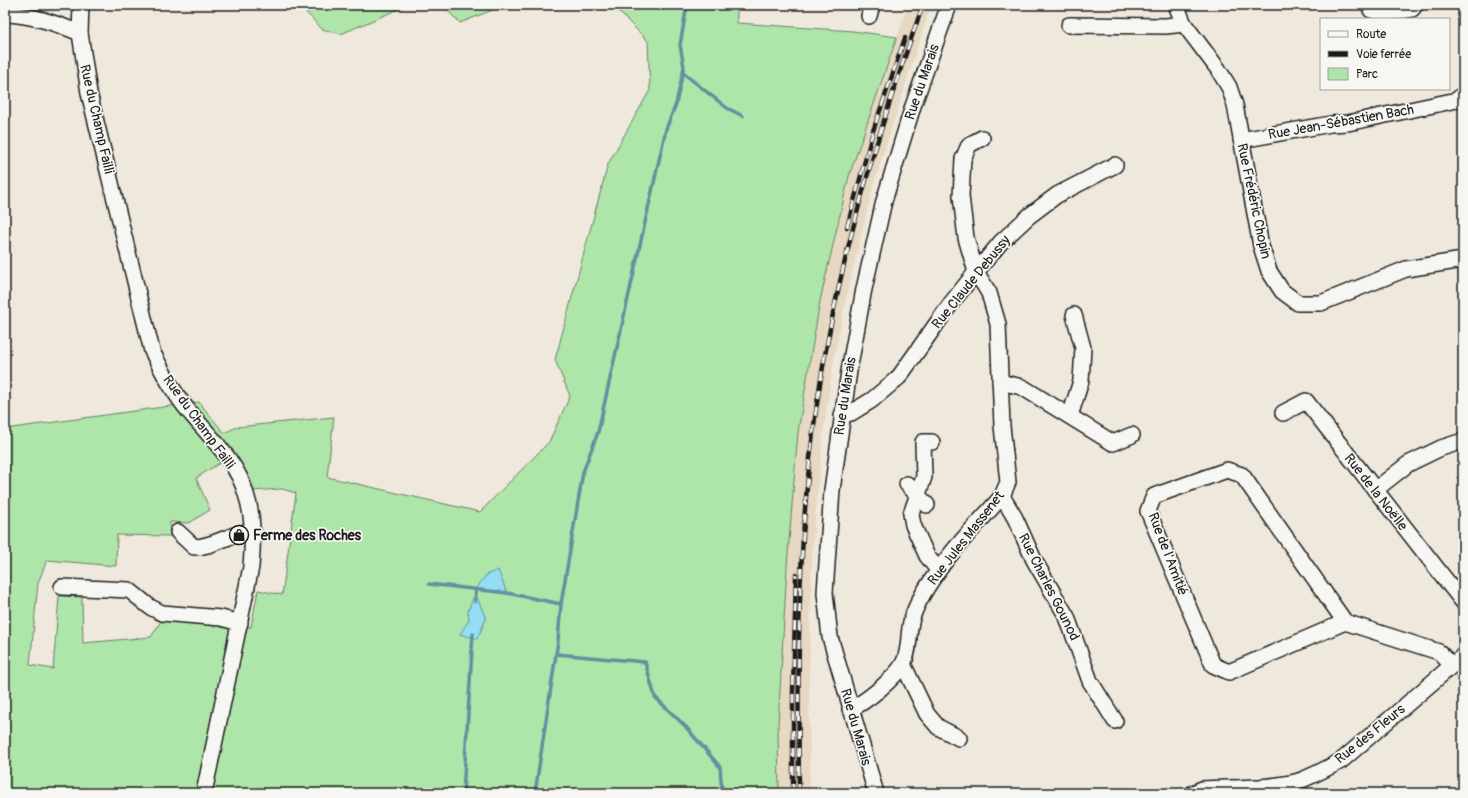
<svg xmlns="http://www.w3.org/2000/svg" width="1468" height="798" font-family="Pangolin,sans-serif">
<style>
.built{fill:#e6d8c2}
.green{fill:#aee5a9;stroke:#658062;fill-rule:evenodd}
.water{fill:#93def4;stroke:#63909e}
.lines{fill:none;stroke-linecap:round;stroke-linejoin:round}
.stream{stroke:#63909e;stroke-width:3.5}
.minor-casing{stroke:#1c1c1c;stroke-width:18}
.minor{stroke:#f6f6f2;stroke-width:15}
.rail-casing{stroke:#1c1c1c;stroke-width:4.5}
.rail{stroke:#f6f6f2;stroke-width:3;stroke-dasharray:9;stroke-linecap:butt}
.labels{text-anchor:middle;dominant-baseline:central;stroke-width:3.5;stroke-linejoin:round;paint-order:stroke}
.street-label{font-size:14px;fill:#1c1c1c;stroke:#f6f6f2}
.poi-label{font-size:14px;font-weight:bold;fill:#1c1c1c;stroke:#f6f6f2;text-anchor:start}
</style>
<rect width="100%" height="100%" fill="#efe8dc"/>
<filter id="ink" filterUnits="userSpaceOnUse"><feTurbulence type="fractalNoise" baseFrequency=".025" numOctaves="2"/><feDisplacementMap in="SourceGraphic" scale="8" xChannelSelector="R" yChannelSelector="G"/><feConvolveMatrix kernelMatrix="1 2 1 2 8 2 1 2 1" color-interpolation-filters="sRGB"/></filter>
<g filter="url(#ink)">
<polygon class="built" points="908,5 931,5 873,186 848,289 834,358 823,434 812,551 809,678 810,793 779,793 778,725 787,566 798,432 820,301 849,176"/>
<g class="green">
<polygon points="299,5 408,5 341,34 322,29"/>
<polygon points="442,5 505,5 460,23"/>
<path d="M 612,5 L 737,5 L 737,23 L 853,31 L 897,37 L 849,176 L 820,301 L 798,432 L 787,566 L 778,725 L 779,793 L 5,793 L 5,429 L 199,402 L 224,433 L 237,427 L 334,417 L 327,477 L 480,512 L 549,442 L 570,396 L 555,360 L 608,164 L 650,90 L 648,41 ZM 234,454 L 251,491 L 282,489 L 296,493 L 282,595 L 258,590 L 251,627 L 161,621 L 151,637 L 83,643 L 82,597 L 59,596 L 53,669 L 30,665 L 38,583 L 47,560 L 116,566 L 117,535 L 170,536 L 170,522 L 189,523 L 210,510 L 196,478 Z"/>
</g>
<g class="water">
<polygon points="498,570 507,593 476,589 486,575"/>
<polygon points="477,597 486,619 477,639 460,634 469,620 468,611 473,598"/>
</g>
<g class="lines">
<g class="stream">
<polyline points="683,73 727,108 743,116"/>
<polyline points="429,584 507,593 561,604"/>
<polyline points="475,602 476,589"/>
<polyline points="556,654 645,662 655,697 685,726 720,767 722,793"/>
<polyline points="463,793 473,634"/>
<polyline points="535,793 558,641 561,604 583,472 598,432 666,129 676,104 684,67 680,45 687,5"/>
</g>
<g class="minor-casing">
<g id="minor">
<path d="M 81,5 L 80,33 L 89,93 L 152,351 C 162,371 173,392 187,409 C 208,435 237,461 246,494 C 254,518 253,542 251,567 L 204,793"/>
<polyline points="1176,5 1184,24 1218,69 1229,87 1235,105 1261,246 1269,271 1282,291 1298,303 1321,303 1406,269 1463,260"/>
<polyline points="1371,10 1383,14 1412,9 1415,5"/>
<path d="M 5,14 C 32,15 55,23 80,33"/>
<polyline points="869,16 872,5"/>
<polyline points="1069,25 1166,26 1184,24"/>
<polyline points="1241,140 1331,124 1348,123 1457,100 1463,94"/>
<polyline points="1000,382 1022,387 1113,443 1132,435"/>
<polyline points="1283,413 1306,401 1463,602"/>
<polyline points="842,415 851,413 872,400 899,377 952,302 976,272 1001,242 1029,216 1057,195 1115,165"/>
<polyline points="1070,416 1081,381 1083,348 1074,315"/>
<polyline points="932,442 923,442 924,477 911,514 913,525 927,556 938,570"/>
<polyline points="907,484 927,505"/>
<polyline points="1375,490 1408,464 1441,448 1463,441"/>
<polyline points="1002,496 1015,518 1034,560 1067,617 1090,681 1115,721"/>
<path d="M 178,532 L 194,547 C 215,547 231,532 253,531"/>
<polyline points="62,587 129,590 150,607 162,613 221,618 240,623"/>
<polyline points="1345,622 1229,672 1213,665 1148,511 1154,496 1227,470 1242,475 1345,622 1439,652 1452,665"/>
<polyline points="903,664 927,714 938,727 959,738"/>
<path d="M 850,709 C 865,703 895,678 903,664 C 910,651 908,635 911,622 C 915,604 928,585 938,571 C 956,544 981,521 1002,496 L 1008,482 L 1002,426 L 998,324 L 989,293 L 976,272 L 966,238 L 961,196 L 963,159 L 969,145 L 982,138"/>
<polyline points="876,793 830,637 825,593 832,490 849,371 864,289 884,201 913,106 949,5"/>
<path d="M 1193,793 L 1202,789 C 1232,787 1270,789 1299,781 C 1313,776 1327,768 1341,761 L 1463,656"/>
</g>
</g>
<use href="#minor" class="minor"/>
<g class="rail-casing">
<g id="rail">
<polyline points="847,227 873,131 905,38"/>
<polyline points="793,793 793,692 796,575"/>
<path d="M 799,793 C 798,682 797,569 810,458 C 827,302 870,152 923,5"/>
</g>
</g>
<use href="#rail" class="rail"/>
</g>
</g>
<defs>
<g id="shop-ring" transform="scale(1)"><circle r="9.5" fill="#f6f6f2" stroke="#1c1c1c" stroke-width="1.5"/><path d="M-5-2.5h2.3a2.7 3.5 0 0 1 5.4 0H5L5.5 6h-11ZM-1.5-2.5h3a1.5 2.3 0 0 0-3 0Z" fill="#1c1c1c"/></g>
</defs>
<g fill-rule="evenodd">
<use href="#shop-ring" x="239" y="535"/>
</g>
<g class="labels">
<g class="street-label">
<text transform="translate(922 82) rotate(-71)">Rue du Marais</text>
<text transform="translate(97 119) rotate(77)">Rue du Champ Failli</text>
<text transform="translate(1341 122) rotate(-10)">Rue Jean-Sébastien Bach</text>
<text transform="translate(1254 201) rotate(78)">Rue Frédéric Chopin</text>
<text transform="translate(971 282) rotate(-51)">Rue Claude Debussy</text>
<text transform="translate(845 396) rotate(-81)">Rue du Marais</text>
<text transform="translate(199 422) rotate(54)">Rue du Champ Failli</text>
<text transform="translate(1376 492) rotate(52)">Rue de la Noëlle</text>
<text transform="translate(966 538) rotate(-52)">Rue Jules Massenet</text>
<text transform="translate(1168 554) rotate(69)">Rue de l'Amitié</text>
<text transform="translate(1049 587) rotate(63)">Rue Charles Gounod</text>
<text transform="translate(856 727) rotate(74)">Rue du Marais</text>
<text transform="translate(1370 734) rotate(-39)">Rue des Fleurs</text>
</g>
<g class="poi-label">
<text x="253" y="535">Ferme des Roches</text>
</g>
</g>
<rect width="1468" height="798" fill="none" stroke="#f6f6f2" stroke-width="20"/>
<rect x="10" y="10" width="1448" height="778" fill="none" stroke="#1c1c1c" stroke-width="1.5" filter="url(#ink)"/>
<rect x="1320" y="18" width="130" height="72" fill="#f6f6f2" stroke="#9f9f9c"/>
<rect x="1328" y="31" width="20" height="6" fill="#f6f6f2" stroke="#9f9f9c"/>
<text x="1356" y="38" font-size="12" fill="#1c1c1c">Route</text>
<rect x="1328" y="51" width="20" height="6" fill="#1c1c1c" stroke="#9f9f9c"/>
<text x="1356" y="58" font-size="12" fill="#1c1c1c">Voie ferrée</text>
<rect x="1328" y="68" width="20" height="12" fill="#aee5a9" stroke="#9f9f9c"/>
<text x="1356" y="78" font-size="12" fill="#1c1c1c">Parc</text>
</svg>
